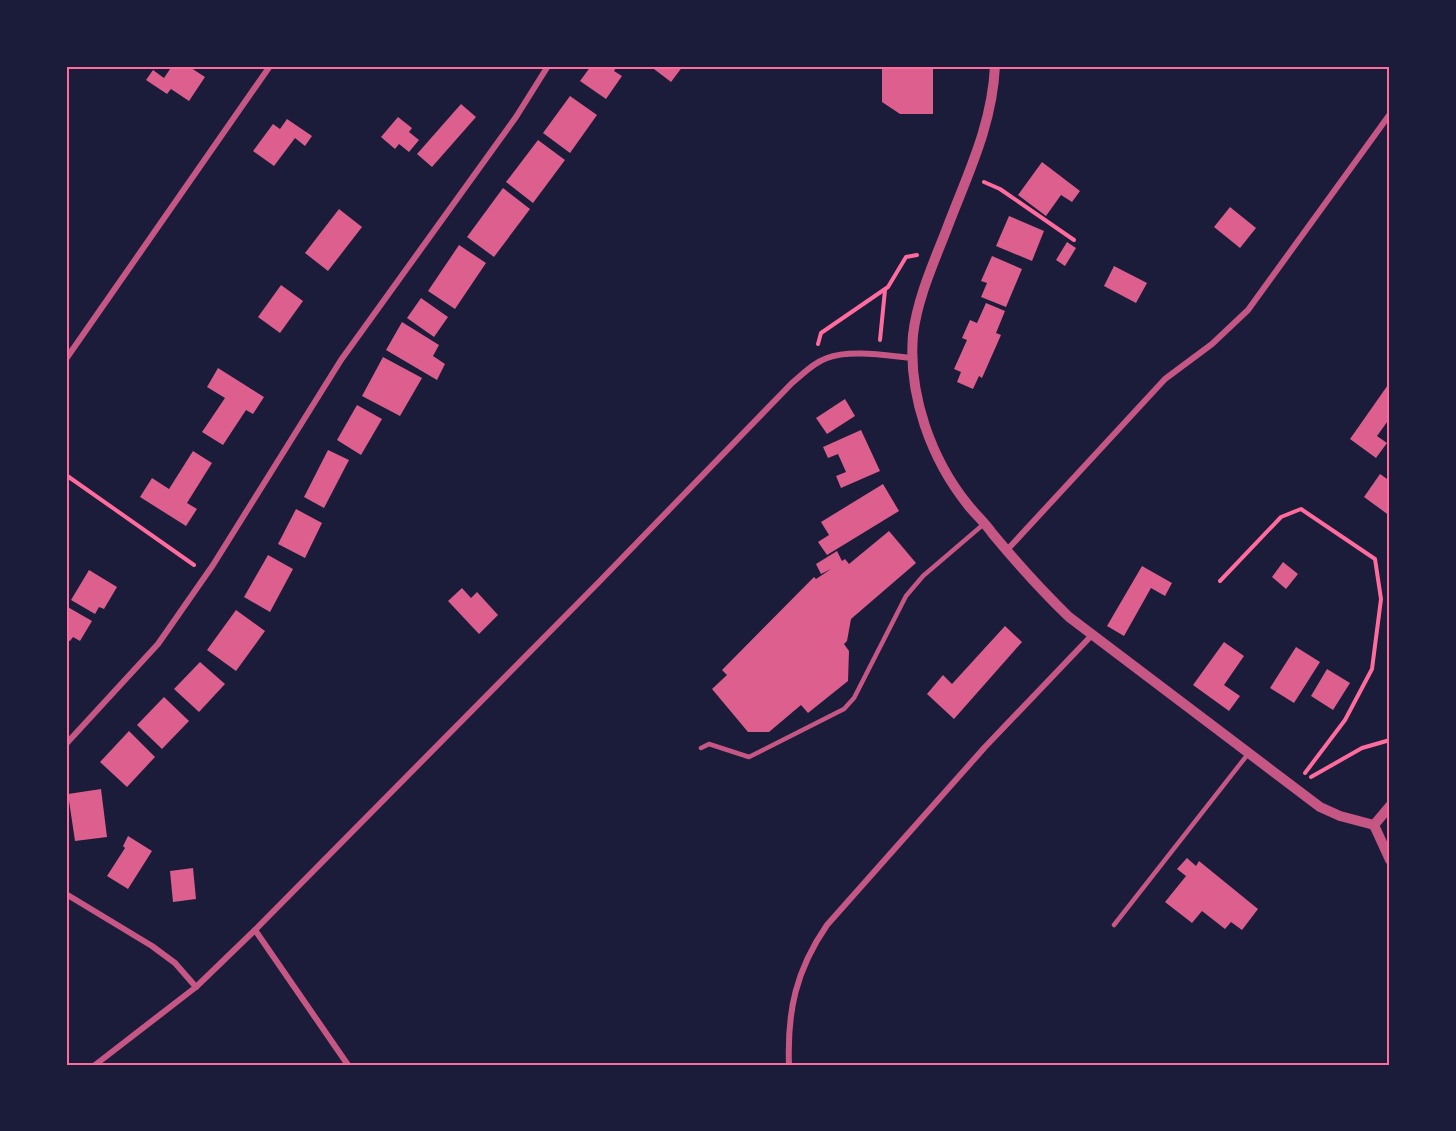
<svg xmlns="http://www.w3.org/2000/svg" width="1456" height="1131" font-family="'Asap Condensed',sans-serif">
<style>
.building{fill:#dd5f8e}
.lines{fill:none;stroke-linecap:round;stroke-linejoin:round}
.path{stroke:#ff6b9d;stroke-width:4}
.service{stroke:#c65784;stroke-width:4.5}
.minor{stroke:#c65784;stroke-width:6}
.tertiary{stroke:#c65784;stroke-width:10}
.neatline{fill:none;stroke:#ff6b9d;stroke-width:2}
</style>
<rect width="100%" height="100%" fill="#1b1b3a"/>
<g class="building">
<polygon points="172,66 188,66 205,77 189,101 171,89 167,94 146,80 153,70 164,78"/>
<polygon points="591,66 617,66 614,71 622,76 606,99 580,81"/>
<polygon points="650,66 683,66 671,82"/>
<polygon points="882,66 933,66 933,114 900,114 882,102"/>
<polygon points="570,96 597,115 570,153 543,133"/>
<polygon points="461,104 476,117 432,167 417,154"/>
<polygon points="398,117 412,128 409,132 419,140 409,152 399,144 395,149 381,137"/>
<polygon points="287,119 312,136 305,146 295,138 274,166 253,151 273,124 280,129"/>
<polygon points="538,140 565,160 533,203 506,182"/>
<polygon points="1042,162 1080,191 1072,202 1061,195 1046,216 1018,195"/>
<polygon points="503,188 530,209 494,257 467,237"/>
<polygon points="1230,207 1256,228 1240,248 1214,227"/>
<polygon points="339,209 362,227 328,271 305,253"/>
<polygon points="1009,216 1044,231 1032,261 996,246"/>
<polygon points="1067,242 1076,248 1065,266 1056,260"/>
<polygon points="459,245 486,263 455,309 428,291"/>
<polygon points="992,256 1022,269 1006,307 981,297 987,283 981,281"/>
<polygon points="1114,266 1147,283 1136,303 1104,286"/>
<polygon points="281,285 303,301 280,333 258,317"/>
<polygon points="421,298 448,317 434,337 407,318"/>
<polygon points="986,303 1005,311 996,333 1001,335 982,378 979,376 973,389 957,382 961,372 954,369 967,340 962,338 970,320 977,323"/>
<polygon points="402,322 439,345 433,356 445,364 437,380 386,350"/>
<polygon points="383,357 422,378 400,416 362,396"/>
<polygon points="218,368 264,397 253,414 246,410 223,445 202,432 225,398 207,387"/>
<polygon points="1390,382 1390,418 1377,436 1387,443 1376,458 1350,439"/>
<polygon points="845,399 855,416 827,434 816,418"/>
<polygon points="357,405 382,419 361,455 337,440"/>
<polygon points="861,430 880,471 841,488 836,476 846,472 838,454 828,458 823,447"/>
<polygon points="328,450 349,460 324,508 304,497"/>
<polygon points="193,451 212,463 187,503 197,509 186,526 140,497 152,478 169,489"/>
<polygon points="1380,474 1390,481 1390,516 1364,497"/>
<polygon points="883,484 899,511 827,555 818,542 829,535 821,522"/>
<polygon points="296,509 322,523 305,558 278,544"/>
<polygon points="889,531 916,563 851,619 847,641 844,644 849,651 848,681 808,713 801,705 769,732 748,732 712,689 727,675 722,670 814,577 816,579 831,569 821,574 816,564 837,551 842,561 845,559 849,564"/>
<polygon points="268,555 293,569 270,612 244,597"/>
<polygon points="1283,562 1298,574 1286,589 1272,577"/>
<polygon points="1142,566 1172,583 1165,596 1151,588 1124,636 1107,626"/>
<polygon points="89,570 117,587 104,609 99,607 95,614 71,600"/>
<polygon points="462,588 471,598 477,592 498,615 479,634 448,601"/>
<polygon points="66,606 92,621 80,641 73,637 70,641 66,639"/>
<polygon points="236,610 265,631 236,671 207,650"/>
<polygon points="1005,626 1022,642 954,719 927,694 943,675 952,684"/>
<polygon points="1224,642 1244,656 1224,685 1240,696 1229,711 1193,685"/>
<polygon points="1296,647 1320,662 1294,703 1270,688"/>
<polygon points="200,662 225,684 199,712 174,689"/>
<polygon points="1327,669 1350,683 1333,710 1311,696"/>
<polygon points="164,697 189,721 162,749 137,725"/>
<polygon points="129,731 155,757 127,787 100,762"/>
<polygon points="101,789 107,837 75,841 68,794"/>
<polygon points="128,836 152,851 128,889 107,876 125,848 123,846"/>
<polygon points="1187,858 1196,866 1199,861 1258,909 1242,930 1231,922 1225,929 1202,911 1192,923 1165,902 1186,876 1177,869"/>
<polygon points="193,868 196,899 173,902 170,871"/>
</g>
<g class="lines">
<g class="path">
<polyline points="984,182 1000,189 1074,240"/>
<polyline points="880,340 885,290"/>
<polyline points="818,344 821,333 888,287 906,257 917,255"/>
<polyline points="66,475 194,565"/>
<polyline points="1220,581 1281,517 1301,509 1375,559 1381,599 1372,669 1345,720 1305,773"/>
<polyline points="1311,777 1362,748 1390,740"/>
</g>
<g class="service">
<polyline points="701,748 709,744 749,757 844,709 854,698 906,596 923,576 985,523"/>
<polyline points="1114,925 1248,754"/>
</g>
<g class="minor">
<polyline points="66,359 270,66"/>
<polyline points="1007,550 1165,379 1212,344 1248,310 1390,114"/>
<polyline points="66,744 158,644 213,565 341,360 516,117 548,66"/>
<polyline points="66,894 152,946 175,963 196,987"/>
<polyline points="255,930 348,1065"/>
<path d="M 95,1065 L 196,987 L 255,930 L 597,584 L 792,383 C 803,374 813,363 827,358 C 850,349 889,356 913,358"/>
<path d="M 789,1065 C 787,1011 796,970 827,925 L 985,747 L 1092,635"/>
</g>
<g class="tertiary">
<path d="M 995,66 C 992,127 967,175 946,231 C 933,264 917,300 913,335 C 908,395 931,459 968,505 C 976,515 985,523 992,533 C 1016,562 1041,590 1069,617 L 1320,807 L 1340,816 L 1374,825"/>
<polyline points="1374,825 1390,860"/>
<polyline points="1374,825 1390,806"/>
</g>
</g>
<rect width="1456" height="1131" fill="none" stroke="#1b1b3a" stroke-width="135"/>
<rect x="68" y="68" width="1320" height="996" class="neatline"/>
</svg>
